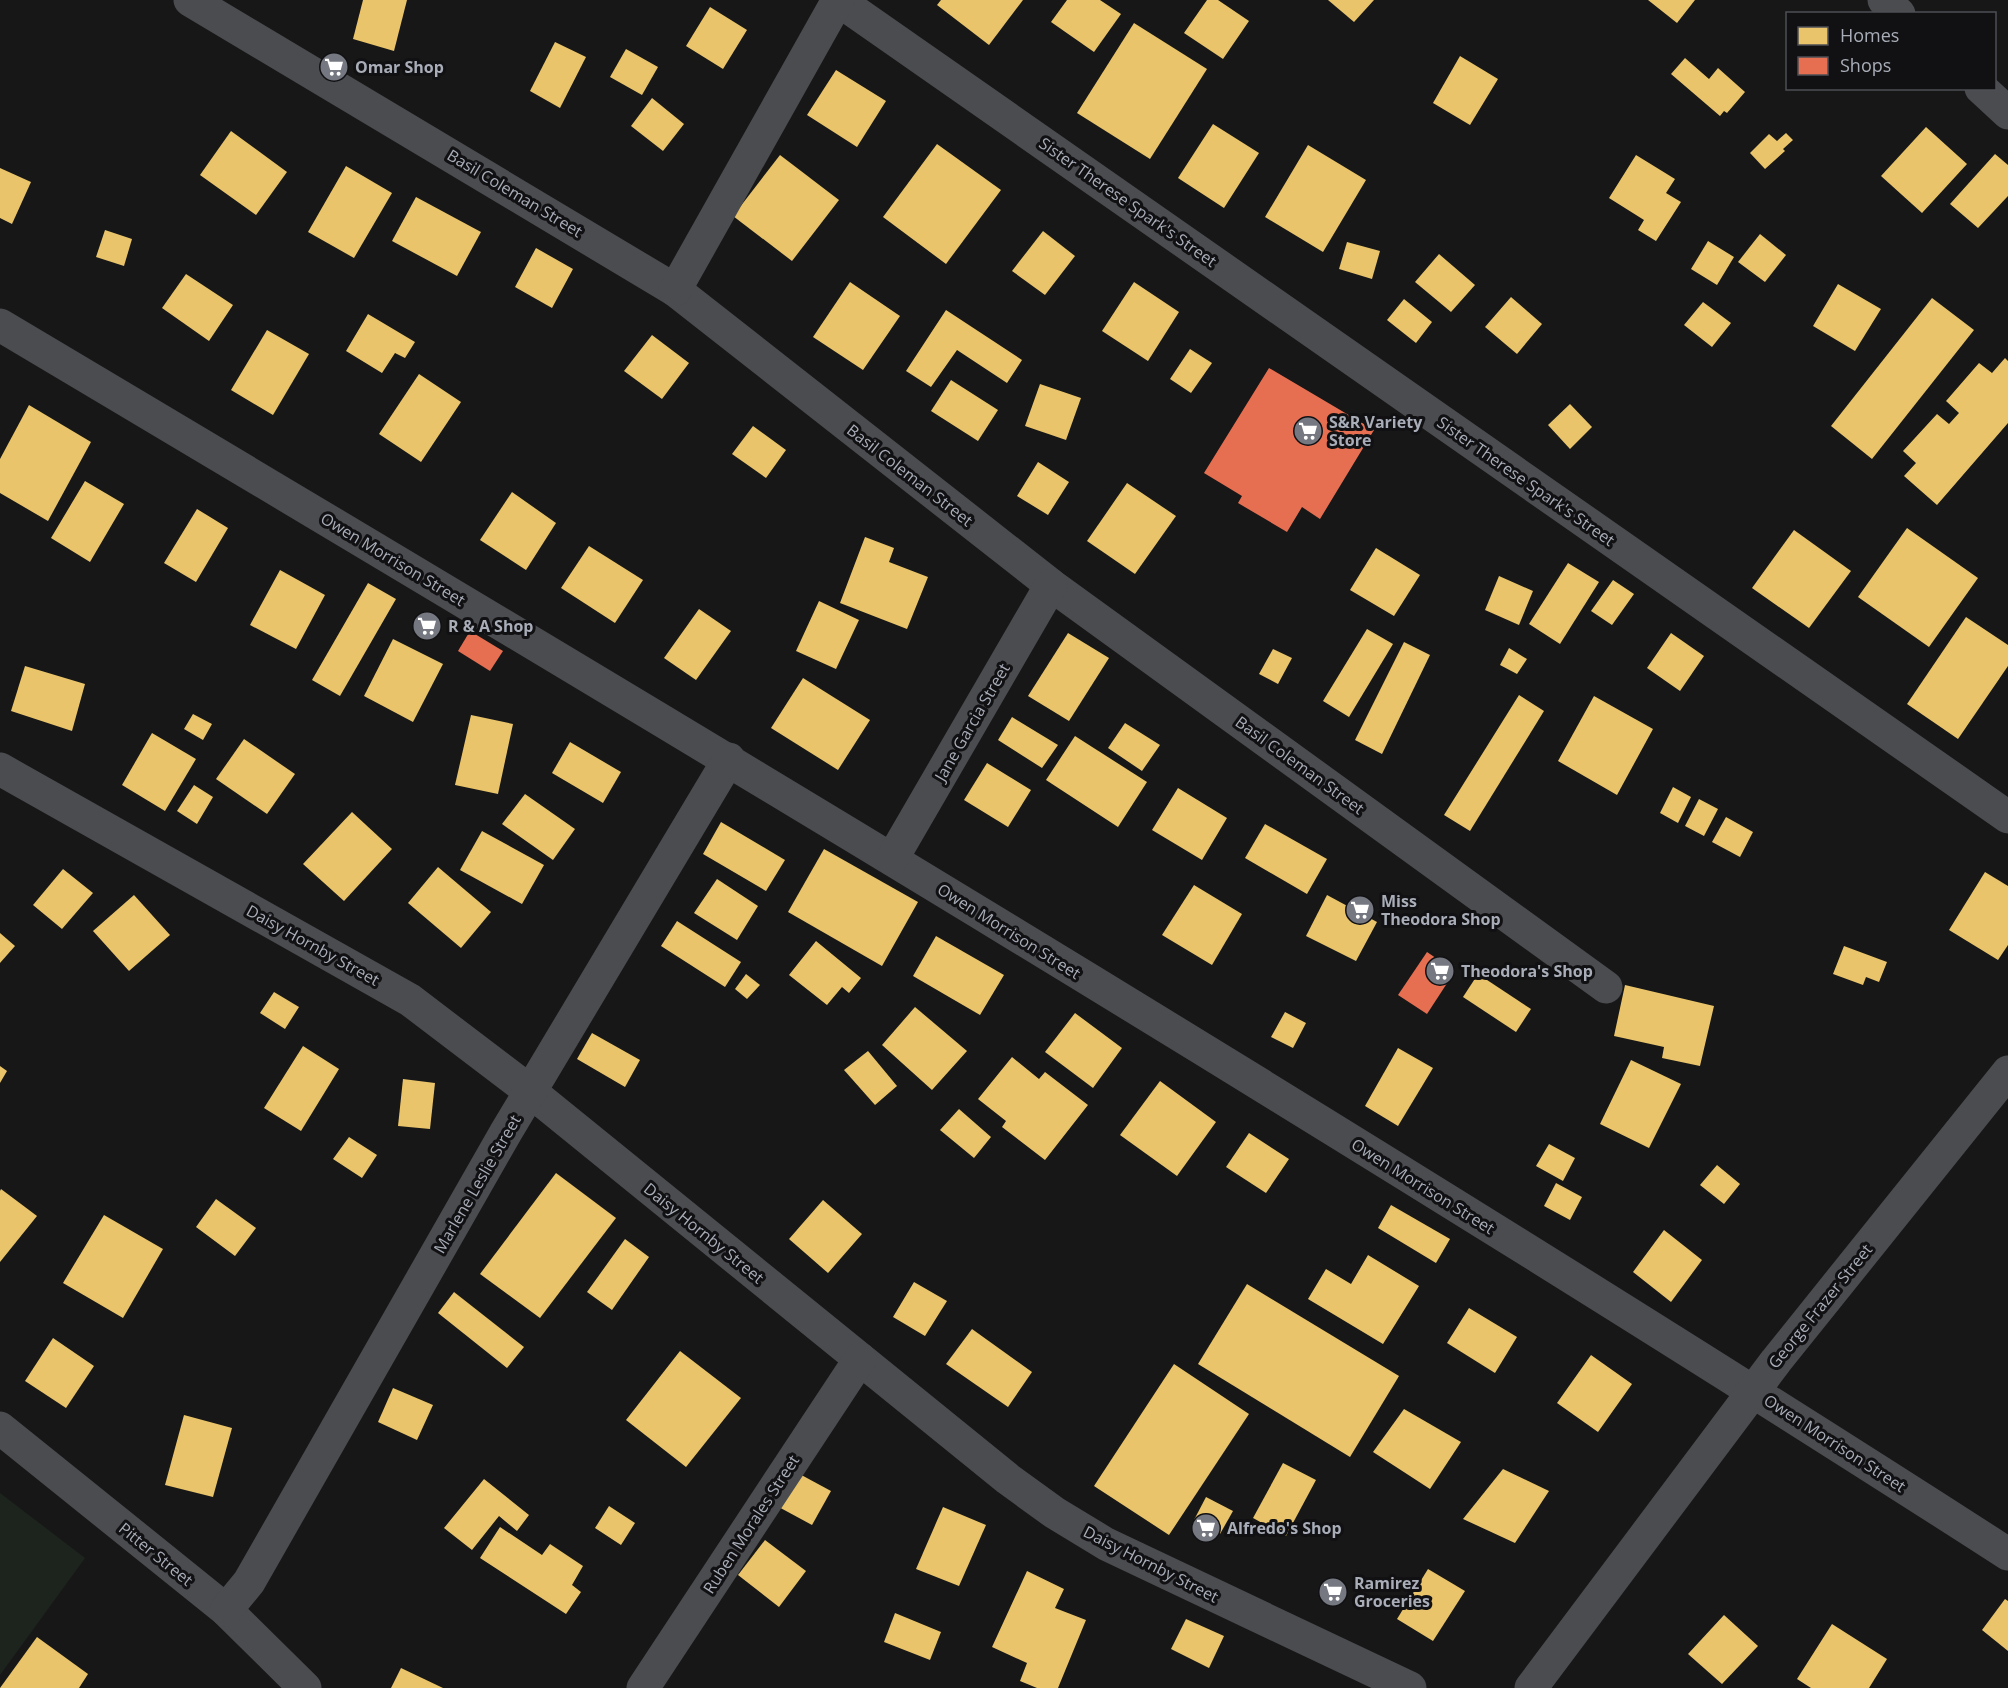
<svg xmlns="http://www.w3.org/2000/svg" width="2008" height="1688" font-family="'Open Sans',sans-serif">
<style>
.green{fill:#1d241e}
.homes{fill:#e9c46a}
.shops{fill:#e76f51}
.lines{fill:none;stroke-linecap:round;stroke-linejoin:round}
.minor{stroke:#4b4c50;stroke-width:33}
.labels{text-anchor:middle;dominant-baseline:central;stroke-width:6;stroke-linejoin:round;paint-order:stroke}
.poi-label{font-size:16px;font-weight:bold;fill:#a8adb8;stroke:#111113;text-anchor:start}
.street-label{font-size:16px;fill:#a8adb8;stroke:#111113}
</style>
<rect width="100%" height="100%" fill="#171717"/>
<polygon class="green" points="0,1493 85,1558 0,1675"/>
<g class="homes">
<polygon points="363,0 407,0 394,51 353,39"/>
<polygon points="941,0 1023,0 989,45 937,5"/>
<polygon points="1067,0 1100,0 1121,14 1094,52 1051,22"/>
<polygon points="1207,0 1218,0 1249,21 1223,59 1184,33"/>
<polygon points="1328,0 1374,0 1354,22"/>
<polygon points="1648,0 1695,0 1677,23"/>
<polygon points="710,7 747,30 723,69 686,46"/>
<polygon points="1134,23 1207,69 1150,159 1077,113"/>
<polygon points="555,42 586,57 560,108 530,91"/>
<polygon points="626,49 658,67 642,95 610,77"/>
<polygon points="1460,56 1498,79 1470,125 1433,103"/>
<polygon points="1685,58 1709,79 1718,68 1745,92 1727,113 1724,111 1720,116 1671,74"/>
<polygon points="836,70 886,101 857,147 807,115"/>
<polygon points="652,98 684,124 663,151 631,126"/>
<polygon points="1213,124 1259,153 1224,208 1178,178"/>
<polygon points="1926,127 1967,164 1922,213 1881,176"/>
<polygon points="231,131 287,172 256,215 200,175"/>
<polygon points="1786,133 1793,140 1783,149 1785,151 1765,169 1750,153 1769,134 1777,141"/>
<polygon points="937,144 1001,190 946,264 883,217"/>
<polygon points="1308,145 1366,180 1323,252 1265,217"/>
<polygon points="1995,154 2008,165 2008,196 1978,228 1950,204"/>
<polygon points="780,155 839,200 792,261 733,216"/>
<polygon points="1636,155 1675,179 1666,193 1681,202 1656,241 1638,230 1644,220 1609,198"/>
<polygon points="346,166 392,193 354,258 308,232"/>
<polygon points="0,168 31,182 12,224 0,218"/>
<polygon points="416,197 481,232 457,276 392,241"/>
<polygon points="105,230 132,239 124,266 96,257"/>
<polygon points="1043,231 1075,256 1045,295 1012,271"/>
<polygon points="1760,234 1786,255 1765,282 1738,262"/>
<polygon points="1708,241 1734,257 1717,285 1691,269"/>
<polygon points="1347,242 1380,251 1372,279 1339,269"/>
<polygon points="536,248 573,269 552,308 515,287"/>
<polygon points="1439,254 1475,285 1451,312 1415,282"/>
<polygon points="186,274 233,305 209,341 162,308"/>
<polygon points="850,282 900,316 863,370 813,337"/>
<polygon points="1134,282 1179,312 1148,361 1102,331"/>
<polygon points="1838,284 1881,309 1855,351 1813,326"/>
<polygon points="1511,297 1542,324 1517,354 1485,327"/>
<polygon points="1932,298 1974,330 1872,459 1831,426"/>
<polygon points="1404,299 1432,322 1416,343 1387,320"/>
<polygon points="1703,302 1731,323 1712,347 1684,325"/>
<polygon points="946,310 1022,360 1007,383 957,350 931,387 906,371"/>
<polygon points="368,314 415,342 405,358 395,353 382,373 346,351"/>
<polygon points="267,330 309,354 273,415 231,390"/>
<polygon points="652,335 689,363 662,399 624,371"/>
<polygon points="1190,349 1212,363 1191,393 1170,379"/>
<polygon points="2005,358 2008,361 2008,423 1937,505 1904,476 1916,463 1903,451 1937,414 1949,424 1959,413 1946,401 1979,363 1992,373"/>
<polygon points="419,374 461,402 421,462 379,434"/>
<polygon points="951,380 998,410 978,441 931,411"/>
<polygon points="1040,384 1081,398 1066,440 1025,426"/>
<polygon points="1570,404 1592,427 1570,449 1548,425"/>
<polygon points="29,405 91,442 48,521 0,493 0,459"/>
<polygon points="753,426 786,450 766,478 732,454"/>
<polygon points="1038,462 1069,482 1048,515 1017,496"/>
<polygon points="85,481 124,504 90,562 51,538"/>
<polygon points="1127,483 1176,516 1135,574 1087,541"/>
<polygon points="512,492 556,523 526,570 480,540"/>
<polygon points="197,509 228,528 196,582 164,563"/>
<polygon points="1907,528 1978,578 1929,647 1858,597"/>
<polygon points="1794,530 1851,571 1809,628 1752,588"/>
<polygon points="865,537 894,548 889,562 928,577 907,629 840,603"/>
<polygon points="589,546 643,580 615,623 561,588"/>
<polygon points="1376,548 1420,575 1394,616 1350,590"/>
<polygon points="1568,563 1599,582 1560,644 1529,624"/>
<polygon points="280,570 325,595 296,649 250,625"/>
<polygon points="1499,576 1533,591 1519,625 1485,610"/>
<polygon points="1613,580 1634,594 1612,625 1591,611"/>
<polygon points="368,583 396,599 340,696 312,680"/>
<polygon points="819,601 859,620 836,669 796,651"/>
<polygon points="699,609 731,631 696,680 664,658"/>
<polygon points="1966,617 2008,645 2008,666 1958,739 1907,704"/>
<polygon points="1367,629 1393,644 1349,717 1323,701"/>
<polygon points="1068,633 1109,658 1069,721 1028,696"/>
<polygon points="1671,633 1704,656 1680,691 1647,668"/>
<polygon points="393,639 443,664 413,722 364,696"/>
<polygon points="1404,642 1430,655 1382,754 1355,740"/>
<polygon points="1509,648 1527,659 1517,674 1500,665"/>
<polygon points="1273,649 1292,658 1278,684 1259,674"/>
<polygon points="25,666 85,684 72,731 11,711"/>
<polygon points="803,678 870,720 838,770 771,728"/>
<polygon points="1519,695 1544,711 1470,831 1444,815"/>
<polygon points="1594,696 1653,729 1617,795 1558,761"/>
<polygon points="193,714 212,724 203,740 184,729"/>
<polygon points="471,715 513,724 498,794 455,785"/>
<polygon points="1012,717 1058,745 1042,768 998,740"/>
<polygon points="1125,723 1160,745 1142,771 1108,748"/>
<polygon points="152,733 196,759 165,811 122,785"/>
<polygon points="1075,736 1147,782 1118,827 1046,780"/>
<polygon points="244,739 295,774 267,814 216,779"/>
<polygon points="570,742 621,772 603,803 552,773"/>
<polygon points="987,763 1031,790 1008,827 964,800"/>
<polygon points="194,785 213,797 197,824 177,811"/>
<polygon points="1673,787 1691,797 1678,823 1660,813"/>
<polygon points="1178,788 1227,818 1202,860 1152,830"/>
<polygon points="525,794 575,829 553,860 502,824"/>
<polygon points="1699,799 1718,809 1704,836 1685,826"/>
<polygon points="352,812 392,849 344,901 303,864"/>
<polygon points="1726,817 1753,832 1740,857 1712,842"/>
<polygon points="721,822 785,860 766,891 703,854"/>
<polygon points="1265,824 1327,859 1307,894 1245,858"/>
<polygon points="482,831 544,865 522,904 460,870"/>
<polygon points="824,849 918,902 882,966 788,912"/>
<polygon points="438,867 491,912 461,948 408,903"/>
<polygon points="63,869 93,893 62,929 33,905"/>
<polygon points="1985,872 2008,886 2008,945 1998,960 1949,930"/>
<polygon points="717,879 758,906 737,940 694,913"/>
<polygon points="1194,885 1242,914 1212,965 1162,935"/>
<polygon points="134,895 170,935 129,971 93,931"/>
<polygon points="1327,895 1377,922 1356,961 1306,936"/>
<polygon points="677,921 741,962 725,987 661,946"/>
<polygon points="0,933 15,946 0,963"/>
<polygon points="936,936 1004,975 980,1015 913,976"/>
<polygon points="816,941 861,978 849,993 842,987 827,1005 789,975"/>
<polygon points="1844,946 1887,962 1879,982 1866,977 1863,985 1833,974"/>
<polygon points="746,974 760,985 747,999 735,989"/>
<polygon points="1478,974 1531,1009 1516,1032 1463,997"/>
<polygon points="1625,985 1714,1006 1700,1066 1662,1058 1664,1047 1614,1036"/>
<polygon points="274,992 299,1007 285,1029 260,1013"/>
<polygon points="915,1007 967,1051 932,1090 882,1045"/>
<polygon points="1285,1012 1306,1023 1293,1048 1271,1037"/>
<polygon points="1075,1013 1122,1048 1093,1088 1045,1052"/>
<polygon points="592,1033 640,1060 625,1087 577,1059"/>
<polygon points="303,1046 339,1069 301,1131 264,1108"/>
<polygon points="1398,1048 1433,1068 1398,1126 1365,1106"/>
<polygon points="868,1051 897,1086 875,1105 844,1070"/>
<polygon points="1012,1057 1039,1079 1045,1072 1088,1105 1045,1160 1002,1127 1006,1121 978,1099"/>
<polygon points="1631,1060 1681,1084 1649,1148 1600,1124"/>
<polygon points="0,1066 7,1071 0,1083"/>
<polygon points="403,1079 435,1083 430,1129 398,1126"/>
<polygon points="1160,1081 1216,1122 1177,1176 1120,1135"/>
<polygon points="959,1109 991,1137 974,1158 940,1130"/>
<polygon points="1249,1133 1289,1159 1266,1193 1226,1167"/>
<polygon points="349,1137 377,1155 362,1178 333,1159"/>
<polygon points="1549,1144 1575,1158 1563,1181 1536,1166"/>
<polygon points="1717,1165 1740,1184 1724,1204 1700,1185"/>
<polygon points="556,1173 616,1218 540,1318 480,1274"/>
<polygon points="1556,1183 1582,1197 1570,1220 1544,1206"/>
<polygon points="1,1189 37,1216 0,1262 0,1191"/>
<polygon points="216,1199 256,1228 235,1256 196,1227"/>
<polygon points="823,1200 862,1234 828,1273 789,1239"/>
<polygon points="1391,1205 1450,1239 1436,1263 1378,1228"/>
<polygon points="104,1215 163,1249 123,1318 63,1283"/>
<polygon points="1664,1230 1702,1260 1671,1302 1633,1272"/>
<polygon points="625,1239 649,1257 612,1310 587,1292"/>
<polygon points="1368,1255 1419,1286 1383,1344 1308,1299 1326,1269 1351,1284"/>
<polygon points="914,1282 947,1301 925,1336 893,1317"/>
<polygon points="1247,1284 1399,1376 1350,1457 1198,1364"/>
<polygon points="454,1292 524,1347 507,1368 438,1313"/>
<polygon points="1469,1308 1517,1337 1495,1373 1447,1343"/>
<polygon points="972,1329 1032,1372 1008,1407 946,1364"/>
<polygon points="53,1338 94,1366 66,1408 25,1381"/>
<polygon points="680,1351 741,1398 686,1467 626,1420"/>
<polygon points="1591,1355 1632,1384 1598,1432 1557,1403"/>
<polygon points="1174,1364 1249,1414 1169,1535 1094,1486"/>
<polygon points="393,1388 433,1405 417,1440 378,1422"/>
<polygon points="1404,1409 1461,1442 1430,1489 1373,1452"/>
<polygon points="184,1415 232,1428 213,1497 165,1485"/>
<polygon points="1283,1463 1316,1480 1286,1536 1253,1518"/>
<polygon points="1503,1469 1549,1491 1515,1543 1463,1519"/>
<polygon points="794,1471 831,1491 812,1525 775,1505"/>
<polygon points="484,1479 529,1515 517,1531 499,1516 472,1550 444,1528"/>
<polygon points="1206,1497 1233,1511 1220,1534 1194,1520"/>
<polygon points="609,1506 635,1523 621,1545 595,1528"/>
<polygon points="943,1507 986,1525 959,1586 916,1569"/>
<polygon points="500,1527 542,1555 550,1544 583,1566 572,1585 581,1592 566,1614 480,1558"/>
<polygon points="765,1540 806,1571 779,1607 738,1575"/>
<polygon points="1428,1569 1465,1591 1433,1641 1397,1619"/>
<polygon points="1027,1571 1064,1589 1055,1608 1086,1620 1058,1688 1037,1688 1020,1681 1027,1663 992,1647"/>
<polygon points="2005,1599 2008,1601 2008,1651 1982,1630"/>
<polygon points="895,1613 941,1632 930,1660 884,1642"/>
<polygon points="1724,1615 1758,1646 1722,1684 1688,1654"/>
<polygon points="1186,1619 1224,1636 1209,1668 1171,1649"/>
<polygon points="1832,1624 1887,1659 1869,1688 1811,1688 1797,1679"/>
<polygon points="37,1637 88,1674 79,1688 0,1688"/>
<polygon points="401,1668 443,1688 391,1688"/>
</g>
<g class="shops">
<polygon points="1269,368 1374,430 1320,519 1302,507 1287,532 1238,503 1242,496 1204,473"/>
<polygon points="470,631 503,651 490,671 458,651"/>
<polygon points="1427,952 1455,971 1427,1014 1398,995"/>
</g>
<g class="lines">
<g class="minor">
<polyline points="190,0 675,290 1051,585 1606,987"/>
<polyline points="838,0 2008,817"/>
<polyline points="1884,0 1899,14"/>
<polyline points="1981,88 2008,113"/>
<polyline points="675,290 838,0"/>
<path d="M 0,325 C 674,726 1348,1130 2008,1554"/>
<polyline points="0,769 410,1000 531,1092 1008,1479 1055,1513 1106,1544 1410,1688"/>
<polyline points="892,859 1051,585"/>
<polyline points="0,1428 226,1610 305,1688"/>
<polyline points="226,1610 249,1582 506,1132 729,759"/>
<polyline points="643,1688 860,1359"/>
<polyline points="1531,1688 1776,1361 2008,1072"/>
</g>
</g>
<defs>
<g id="supermarket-disc" transform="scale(1.5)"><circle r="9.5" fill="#757880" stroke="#111113"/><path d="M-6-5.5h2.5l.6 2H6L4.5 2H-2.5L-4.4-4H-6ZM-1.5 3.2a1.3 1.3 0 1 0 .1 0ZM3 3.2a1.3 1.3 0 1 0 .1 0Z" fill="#fff"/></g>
</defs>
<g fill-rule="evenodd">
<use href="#supermarket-disc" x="334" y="67"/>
<use href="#supermarket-disc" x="1308" y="431"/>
<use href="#supermarket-disc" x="427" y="626"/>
<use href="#supermarket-disc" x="1360" y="910"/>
<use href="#supermarket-disc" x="1440" y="971"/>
<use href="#supermarket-disc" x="1206" y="1528"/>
<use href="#supermarket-disc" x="1333" y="1592"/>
</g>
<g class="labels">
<g class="poi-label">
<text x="355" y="67">Omar Shop</text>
<text x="1329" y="422">S&amp;R Variety<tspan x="1329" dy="18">Store</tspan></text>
<text x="448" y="626">R &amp; A Shop</text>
<text x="1381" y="901">Miss<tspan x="1381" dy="18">Theodora Shop</tspan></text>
<text x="1461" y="971">Theodora's Shop</text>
<text x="1227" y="1528">Alfredo's Shop</text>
<text x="1354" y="1583">Ramirez<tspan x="1354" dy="18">Groceries</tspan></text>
</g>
<g class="street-label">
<text transform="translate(515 193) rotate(31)">Basil Coleman Street</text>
<text transform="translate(1128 202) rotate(35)">Sister Therese Spark's Street</text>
<text transform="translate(910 475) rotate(38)">Basil Coleman Street</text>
<text transform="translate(1526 481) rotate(35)">Sister Therese Spark's Street</text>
<text transform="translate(393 559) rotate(31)">Owen Morrison Street</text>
<text transform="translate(972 722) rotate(-60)">Jane Garcia Street</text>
<text transform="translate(1300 765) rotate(36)">Basil Coleman Street</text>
<text transform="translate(1009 931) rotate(32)">Owen Morrison Street</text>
<text transform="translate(313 945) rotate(29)">Daisy Hornby Street</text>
<text transform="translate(477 1184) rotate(-60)">Marlene Leslie Street</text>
<text transform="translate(1423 1186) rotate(32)">Owen Morrison Street</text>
<text transform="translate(704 1233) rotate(39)">Daisy Hornby Street</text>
<text transform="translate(1820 1306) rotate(-51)">George Frazer Street</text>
<text transform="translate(1835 1443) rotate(33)">Owen Morrison Street</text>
<text transform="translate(751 1524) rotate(-57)">Ruben Morales Street</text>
<text transform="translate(156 1554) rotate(39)">Pitter Street</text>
<text transform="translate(1151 1564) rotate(27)">Daisy Hornby Street</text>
</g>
</g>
<rect x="1786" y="12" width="210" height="78" fill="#111113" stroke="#4d4f55" stroke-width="1.5"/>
<rect x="1798" y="27" width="30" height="18" fill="#e9c46a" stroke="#4d4f55" stroke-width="1.5"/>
<text x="1840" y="42" font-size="18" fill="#a8adb8">Homes</text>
<rect x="1798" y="57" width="30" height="18" fill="#e76f51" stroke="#4d4f55" stroke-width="1.5"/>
<text x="1840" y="72" font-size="18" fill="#a8adb8">Shops</text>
</svg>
